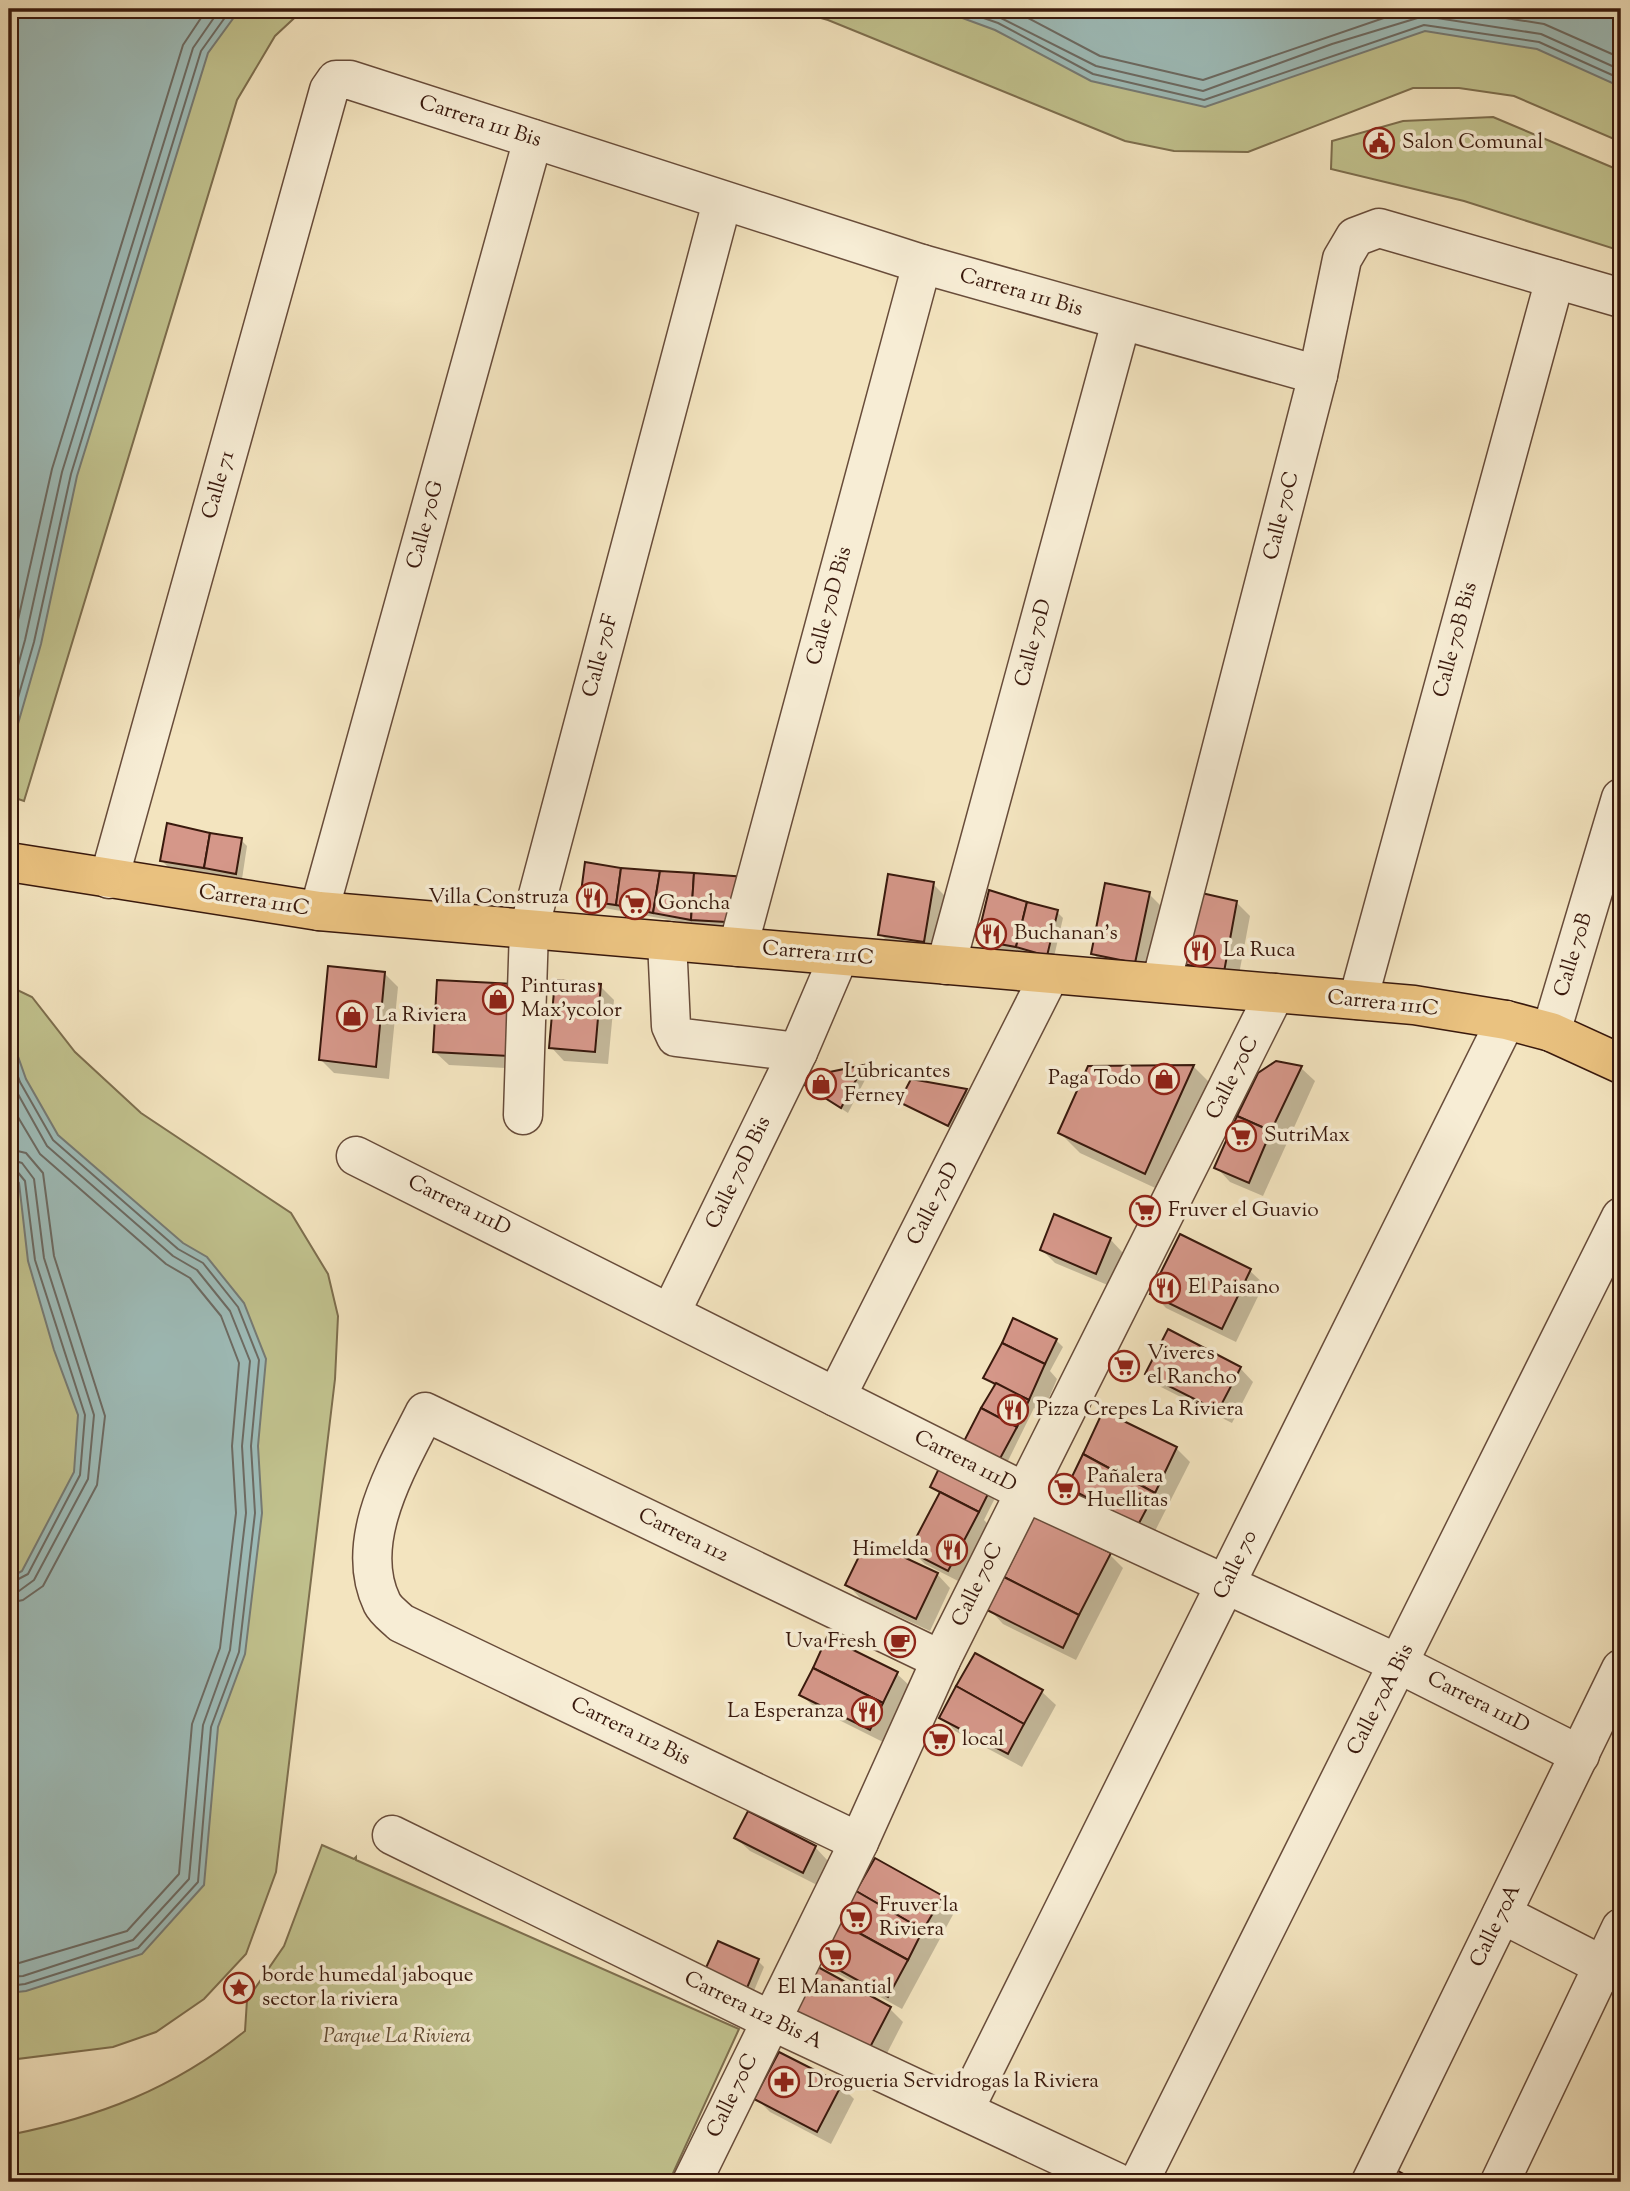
<svg xmlns="http://www.w3.org/2000/svg" width="1630" height="2191" font-family="'Sorts Mill Goudy',serif">
<style>
.green{fill:#c1c28e;stroke:#7d6e4e;stroke-width:2}
.water{fill:#9ebdba;stroke:#767b75;stroke-width:2}
.shadow{fill:#0003}
.lines{fill:none;stroke-linecap:round;stroke-linejoin:round}
.shore{stroke:#6c6b64;stroke-width:2}
.building{fill:#d59789;stroke:#39190d;stroke-width:2}
.minor-casing{stroke:#684c3a;stroke-width:41}
.major-casing{stroke:#39190d;stroke-width:41}
.minor{stroke:#f7edd5;stroke-width:38}
.major{stroke:#eac280;stroke-width:38}
.labels{text-anchor:middle;dominant-baseline:central;stroke-width:7;stroke-linejoin:round;paint-order:stroke}
.street-label{font-size:21px;fill:#39190d;stroke:#f7edd5}
.poi-label{font-size:21px;fill:#39190d;stroke:#f7edd5;text-anchor:start}
.park-label{font-size:21px;font-style:italic;fill:#624c34;stroke:#f7edd5}
</style>
<rect width="100%" height="100%" fill="#f3e4bf"/>
<filter id="stains"><feTurbulence type="fractalNoise" baseFrequency=".00286" numOctaves="4"/><feColorMatrix values="0 0 0 0 .2 0 0 0 0 .09 0 0 0 0 .02 0 0 0 .5 -.17"/></filter>
<radialGradient id="worn" r=".72"><stop offset=".6" stop-color="#630" stop-opacity="0"/><stop offset="1" stop-color="#630" stop-opacity=".3"/></radialGradient>
<g class="green">
<polygon points="9,9 304,9 275,36 237,100 24,801 9,796"/>
<polygon points="789,9 1621,9 1621,142 1514,96 1459,88 1413,88 1248,152 1174,151 1125,141 828,20"/>
<polygon points="1493,117 1621,171 1621,251 1464,201 1331,169 1332,141 1403,121"/>
<polygon points="9,986 32,997 75,1052 141,1113 291,1213 328,1274 338,1316 335,1379 276,1872 246,1954 204,1999 156,2032 113,2047 9,2060"/>
<path d="M 322,1845 L 354,1859 L 356,1857 L 356,1860 L 739,2029 L 669,2182 L 9,2182 L 9,2135 C 99,2117 173,2089 245,2031 L 247,2000 L 284,1946 Z"/>
</g>
<g class="water">
<polygon points="9,9 240,9 208,53 77,476 41,644 9,755"/>
<polygon points="938,9 1621,9 1621,87 1537,49 1425,31 1205,107 1091,81 995,30"/>
<polygon points="9,1031 26,1079 58,1135 183,1243 207,1257 244,1303 266,1359 258,1446 262,1513 245,1654 218,1727 204,1885 142,1954 26,1991 9,1993 9,1578 22,1571 74,1472 78,1415 54,1350 28,1261 19,1183 9,1172"/>
</g>
<g class="shadow">
<polygon points="241,840 247,846 242,879 168,867 162,861"/>
<polygon points="586,864 693,875 757,936 588,905 582,899"/>
<polygon points="933,884 946,897 937,955 894,948 880,934"/>
<polygon points="1149,894 1162,907 1148,976 1106,967 1093,953"/>
<polygon points="1236,902 1250,916 1237,985 1199,977 1185,963"/>
<polygon points="1057,912 1063,918 1053,961 993,953 979,939"/>
<polygon points="385,974 398,987 389,1079 334,1073 321,1060"/>
<polygon points="439,982 522,1069 449,1065 435,1052"/>
<polygon points="600,986 614,1000 608,1064 564,1061 551,1047"/>
<polygon points="1276,1063 1301,1068 1315,1081 1263,1196 1230,1182 1217,1168"/>
<polygon points="863,1067 869,1072 848,1113 798,1080"/>
<polygon points="1194,1067 1214,1087 1166,1193 1080,1153 1060,1133 1089,1068"/>
<polygon points="966,1091 972,1097 955,1131 901,1101"/>
<polygon points="1180,1236 1250,1271 1264,1284 1236,1342 1166,1308 1153,1294"/>
<polygon points="1110,1239 1123,1253 1110,1286 1055,1263 1042,1250"/>
<polygon points="1056,1340 1063,1347 1050,1371 1057,1379 1043,1412 1034,1408 1003,1471 969,1453 995,1387 986,1377"/>
<polygon points="1240,1368 1253,1382 1232,1423 1161,1387 1147,1373"/>
<polygon points="1104,1414 1176,1448 1190,1462 1152,1537 1083,1500 1069,1486"/>
<polygon points="932,1487 997,1494 984,1520 991,1527 962,1583 925,1564 912,1551 941,1494"/>
<polygon points="1110,1555 1123,1568 1076,1660 1003,1624 990,1610"/>
<polygon points="937,1574 950,1588 930,1631 861,1599 848,1585"/>
<polygon points="828,1639 897,1674 911,1687 883,1742 815,1708 802,1695"/>
<polygon points="976,1655 1042,1692 1056,1705 1022,1767 955,1731 942,1717"/>
<polygon points="736,1838 815,1847 828,1861 817,1885 750,1851"/>
<polygon points="942,1897 955,1911 902,2009 835,1972 821,1958"/>
<polygon points="758,1961 764,1967 753,1993 714,1976"/>
<polygon points="890,2009 903,2022 881,2065 809,2026"/>
<polygon points="841,2086 854,2099 831,2144 770,2112 756,2098"/>
</g>
<g class="lines">
<g class="shore">
<polyline points="958,9 998,23 1093,74 1204,100 1424,25 1539,42 1621,79"/>
<polyline points="983,9 1096,66 1203,91 1332,44 1424,16 1541,34 1621,70"/>
<polyline points="1011,9 1100,56 1203,80 1410,9"/>
<polyline points="1449,9 1544,24 1621,58"/>
<polyline points="9,660 52,469 183,45 207,9"/>
<polyline points="9,698 25,640 62,472 193,48 220,9"/>
<polyline points="9,729 34,642 71,474 201,51 231,9"/>
<polyline points="9,1052 20,1082 53,1140 178,1249 203,1263 238,1307 259,1360 251,1446 255,1513 239,1652 211,1727 198,1882 138,1948 25,1984 9,1986"/>
<polyline points="9,1078 47,1146 173,1256 197,1270 230,1311 250,1361 242,1446 246,1513 230,1650 203,1725 189,1879 133,1940 23,1976 9,1977"/>
<polyline points="9,1102 40,1154 166,1264 190,1278 221,1316 239,1363 232,1446 236,1513 220,1648 192,1724 179,1874 127,1931 9,1966"/>
<polyline points="9,1149 26,1153 43,1173 54,1256 105,1416 97,1485 43,1586 23,1600 9,1603"/>
<polyline points="9,1159 22,1163 34,1179 44,1258 94,1415 88,1479 34,1580 19,1591 9,1593"/>
<polyline points="9,1168 16,1170 25,1181 35,1260 85,1415 80,1475 28,1574 9,1584"/>
</g>
</g>
<g class="building">
<polygon points="167,823 210,833 204,868 160,861"/>
<polygon points="210,833 242,838 236,874 204,868"/>
<polygon points="585,862 621,868 616,905 580,900"/>
<polygon points="621,868 660,871 653,913 616,905"/>
<polygon points="660,871 694,873 691,920 653,913"/>
<polygon points="694,873 746,877 744,923 691,920"/>
<polygon points="888,874 934,882 924,942 878,935"/>
<polygon points="1105,883 1150,892 1135,963 1091,954"/>
<polygon points="989,890 1027,902 1016,947 977,940"/>
<polygon points="1197,892 1237,901 1224,972 1183,964"/>
<polygon points="1027,902 1058,910 1047,956 1016,947"/>
<polygon points="328,966 385,972 376,1067 319,1060"/>
<polygon points="437,980 513,984 509,1056 433,1052"/>
<polygon points="555,980 601,984 595,1052 549,1048"/>
<polygon points="1276,1061 1302,1066 1271,1131 1237,1116 1258,1073"/>
<polygon points="864,1065 841,1108 795,1079"/>
<polygon points="1194,1065 1145,1174 1058,1133 1088,1066"/>
<polygon points="911,1079 967,1089 948,1126 899,1102"/>
<polygon points="1237,1116 1271,1131 1249,1183 1214,1168"/>
<polygon points="1054,1214 1111,1238 1096,1274 1040,1250"/>
<polygon points="1180,1234 1251,1269 1222,1329 1150,1294"/>
<polygon points="1013,1318 1057,1339 1045,1364 1002,1343"/>
<polygon points="1168,1329 1241,1367 1218,1411 1145,1374"/>
<polygon points="1002,1343 1045,1364 1029,1400 983,1378"/>
<polygon points="996,1383 1029,1400 1017,1427 981,1408"/>
<polygon points="981,1408 1017,1427 996,1466 961,1447"/>
<polygon points="1103,1411 1177,1447 1155,1493 1083,1454"/>
<polygon points="1083,1454 1155,1493 1138,1525 1067,1487"/>
<polygon points="943,1460 992,1486 979,1512 930,1487"/>
<polygon points="940,1492 979,1512 948,1571 909,1551"/>
<polygon points="1035,1514 1111,1553 1079,1615 1004,1577"/>
<polygon points="867,1540 938,1573 916,1619 845,1585"/>
<polygon points="1004,1577 1079,1615 1063,1648 987,1610"/>
<polygon points="827,1637 898,1672 883,1703 813,1668"/>
<polygon points="975,1653 1043,1690 1024,1724 956,1686"/>
<polygon points="813,1668 883,1703 870,1730 799,1695"/>
<polygon points="956,1686 1024,1724 1008,1754 939,1718"/>
<polygon points="748,1811 816,1846 803,1873 734,1838"/>
<polygon points="875,1858 943,1896 923,1930 856,1891"/>
<polygon points="856,1891 923,1930 908,1960 839,1922"/>
<polygon points="839,1922 908,1960 888,1997 819,1959"/>
<polygon points="718,1941 759,1959 747,1988 705,1970"/>
<polygon points="818,1967 891,2007 867,2053 794,2013"/>
<polygon points="779,2052 842,2084 817,2132 754,2099"/>
<polygon points="1391,2167 1418,2182 1383,2182"/>
</g>
<g class="lines">
<g class="minor-casing">
<g id="minor">
<polyline points="109,879 329,90 336,80 350,80 922,264 1318,375"/>
<polyline points="319,911 533,139"/>
<polyline points="667,941 671,1026 676,1037 798,1052"/>
<polyline points="738,947 922,264"/>
<polyline points="946,965 1121,322"/>
<polyline points="1161,983 1318,375 1342,259 1355,237 1379,228 1621,298"/>
<polyline points="1358,1000 1555,279"/>
<polyline points="1551,1032 1621,798"/>
<polyline points="523,1115 529,929 722,202"/>
<polyline points="356,1156 1025,1492 1399,1664 1580,1755"/>
<polyline points="671,1312 798,1052 839,956"/>
<polyline points="836,1397 1050,974"/>
<polyline points="392,1835 770,2020 1116,2182"/>
<path d="M 859,1842 L 401,1623 C 395,1617 386,1611 382,1603 C 352,1541 398,1466 425,1412 L 941,1660"/>
<polyline points="1502,1914 1621,1975"/>
<polyline points="964,2110 1506,1020"/>
<polyline points="692,2182 859,1842 941,1660 1275,993"/>
<polyline points="1139,2182 1621,1217"/>
<polyline points="1371,2182 1621,1669"/>
<polyline points="1500,2182 1621,1928"/>
</g>
</g>
<g class="major-casing">
<polyline id="major" points="9,862 319,911 1414,1005 1506,1020 1551,1032 1621,1064"/>
</g>
<use href="#minor" class="minor"/>
<use href="#major" class="major"/>
</g>
<defs>
<g id="civic-ring" transform="scale(1.575)"><circle r="9.5" fill="#f7edd5" stroke="#8f2418" stroke-width="1.5"/><path d="M-.6-6.5H3V-4.5H.6V-3L4-1V1h2V6H-6V1h2V-1L-.6-3ZM-1.2 2.5V6h2.4V2.5Z" fill="#8f2418"/></g>
<g id="restaurant-ring" transform="scale(1.575)"><circle r="9.5" fill="#f7edd5" stroke="#8f2418" stroke-width="1.5"/><path d="M-5-6h1v4h1v-4h1v4h1v-4h1v5L-1.5 .5V6h-2V.5L-5-1ZM5-6V6H3V1.5H1.5Q1.5-4 5-6Z" fill="#8f2418"/></g>
<g id="supermarket-ring" transform="scale(1.575)"><circle r="9.5" fill="#f7edd5" stroke="#8f2418" stroke-width="1.5"/><path d="M-6-5.5h2.5l.6 2H6L4.5 2H-2.5L-4.4-4H-6ZM-1.5 3.2a1.3 1.3 0 1 0 .1 0ZM3 3.2a1.3 1.3 0 1 0 .1 0Z" fill="#8f2418"/></g>
<g id="shop-ring" transform="scale(1.575)"><circle r="9.5" fill="#f7edd5" stroke="#8f2418" stroke-width="1.5"/><path d="M-5-2.5h2.3a2.7 3.5 0 0 1 5.4 0H5L5.5 6h-11ZM-1.5-2.5h3a1.5 2.3 0 0 0-3 0Z" fill="#8f2418"/></g>
<g id="cafe-ring" transform="scale(1.575)"><circle r="9.5" fill="#f7edd5" stroke="#8f2418" stroke-width="1.5"/><path d="M-5.5-4.5H6V0H3Q3 3.5 0 3.5H-2.5Q-5.5 3.5-5.5 0ZM3-3.2v2h1.7v-2ZM-6 4.5H4V6H-6Z" fill="#8f2418"/></g>
<g id="sight-ring" transform="scale(1.575)"><circle r="9.5" fill="#f7edd5" stroke="#8f2418" stroke-width="1.5"/><path d="M0-6L1.8-2.2L6-1.7L2.9 1.2L3.7 5.4L0 3.3L-3.7 5.4L-2.9 1.2L-6-1.7L-1.8-2.2Z" fill="#8f2418"/></g>
<g id="pharmacy-ring" transform="scale(1.575)"><circle r="9.5" fill="#f7edd5" stroke="#8f2418" stroke-width="1.5"/><path d="M-2-6h4v4h4v4h-4v4h-4v-4h-4v-4h4Z" fill="#8f2418"/></g>
</defs>
<g fill-rule="evenodd">
<use href="#civic-ring" x="1379" y="143"/>
<use href="#restaurant-ring" x="592" y="898"/>
<use href="#supermarket-ring" x="635" y="904"/>
<use href="#restaurant-ring" x="991" y="934"/>
<use href="#restaurant-ring" x="1200" y="951"/>
<use href="#shop-ring" x="498" y="999"/>
<use href="#shop-ring" x="352" y="1016"/>
<use href="#shop-ring" x="1164" y="1079"/>
<use href="#shop-ring" x="821" y="1084"/>
<use href="#supermarket-ring" x="1241" y="1136"/>
<use href="#supermarket-ring" x="1145" y="1211"/>
<use href="#restaurant-ring" x="1165" y="1288"/>
<use href="#supermarket-ring" x="1124" y="1366"/>
<use href="#restaurant-ring" x="1013" y="1410"/>
<use href="#supermarket-ring" x="1064" y="1489"/>
<use href="#restaurant-ring" x="952" y="1550"/>
<use href="#cafe-ring" x="900" y="1642"/>
<use href="#restaurant-ring" x="867" y="1712"/>
<use href="#supermarket-ring" x="939" y="1740"/>
<use href="#supermarket-ring" x="856" y="1918"/>
<use href="#supermarket-ring" x="835" y="1956"/>
<use href="#sight-ring" x="239" y="1988"/>
<use href="#pharmacy-ring" x="784" y="2082"/>
</g>
<g class="labels">
<g class="street-label">
<text transform="translate(480 122) rotate(18)">Carrera 111 Bis</text>
<text transform="translate(1021 293) rotate(16)">Carrera 111 Bis</text>
<text transform="translate(219 485) rotate(-74)">Calle 71</text>
<text transform="translate(1282 516) rotate(-76)">Calle 70C</text>
<text transform="translate(426 525) rotate(-75)">Calle 70G</text>
<text transform="translate(830 606) rotate(-75)">Calle 70D Bis</text>
<text transform="translate(1456 640) rotate(-75)">Calle 70B Bis</text>
<text transform="translate(1034 643) rotate(-75)">Calle 70D</text>
<text transform="translate(601 656) rotate(-75)">Calle 70F</text>
<text transform="translate(254 901) rotate(9)">Carrera 111C</text>
<text transform="translate(818 954) rotate(5)">Carrera 111C</text>
<text transform="translate(1574 955) rotate(-73)">Calle 70B</text>
<text transform="translate(1383 1004) rotate(6)">Carrera 111C</text>
<text transform="translate(1233 1078) rotate(-63)">Calle 70C</text>
<text transform="translate(739 1173) rotate(-64)">Calle 70D Bis</text>
<text transform="translate(934 1204) rotate(-63)">Calle 70D</text>
<text transform="translate(459 1206) rotate(26)">Carrera 111D</text>
<text transform="translate(965 1462) rotate(27)">Carrera 111D</text>
<text transform="translate(683 1536) rotate(26)">Carrera 112</text>
<text transform="translate(1236 1565) rotate(-64)">Calle 70</text>
<text transform="translate(978 1585) rotate(-64)">Calle 70C</text>
<text transform="translate(1381 1700) rotate(-63)">Calle 70A Bis</text>
<text transform="translate(1478 1703) rotate(27)">Carrera 111D</text>
<text transform="translate(630 1732) rotate(26)">Carrera 112 Bis</text>
<text transform="translate(1496 1926) rotate(-64)">Calle 70A</text>
<text transform="translate(753 2011) rotate(26)">Carrera 112 Bis A</text>
<text transform="translate(733 2096) rotate(-64)">Calle 70C</text>
</g>
<g class="poi-label">
<text x="1402" y="143">Salon Comunal</text>
<text x="569" y="898" text-anchor="end">Villa Construza</text>
<text x="658" y="904">Goncha</text>
<text x="1014" y="934">Buchanan's</text>
<text x="1223" y="951">La Ruca</text>
<text x="521" y="987">Pinturas<tspan x="521" dy="24">Max'ycolor</tspan></text>
<text x="375" y="1016">La Riviera</text>
<text x="844" y="1072">Lubricantes<tspan x="844" dy="24">Ferney</tspan></text>
<text x="1141" y="1079" text-anchor="end">Paga Todo</text>
<text x="1264" y="1136">SutriMax</text>
<text x="1168" y="1211">Fruver el Guavio</text>
<text x="1188" y="1288">El Paisano</text>
<text x="1147" y="1354">Viveres<tspan x="1147" dy="24">el Rancho</tspan></text>
<text x="1036" y="1410">Pizza Crepes La Riviera</text>
<text x="1087" y="1477">Pañalera<tspan x="1087" dy="24">Huellitas</tspan></text>
<text x="929" y="1550" text-anchor="end">Himelda</text>
<text x="877" y="1642" text-anchor="end">Uva Fresh</text>
<text x="844" y="1712" text-anchor="end">La Esperanza</text>
<text x="962" y="1740">local</text>
<text x="879" y="1906">Fruver la<tspan x="879" dy="24">Riviera</tspan></text>
<text x="262" y="1976">borde humedal jaboque<tspan x="262" dy="24">sector la riviera</tspan></text>
<text x="835" y="1988" text-anchor="middle">El Manantial</text>
<text x="807" y="2082">Drogueria Servidrogas la Riviera</text>
</g>
<g class="park-label">
<text x="397" y="2037">Parque La Riviera</text>
</g>
</g>
<rect width="1630" height="2191" fill="none" stroke="#f3e4bf" stroke-width="35"/>
<rect x="10" y="10" width="1609" height="2170" fill="none" stroke="#39190d" stroke-width="3.5"/>
<rect x="18" y="18" width="1595" height="2156" fill="none" stroke="#39190d" stroke-width="2"/>
<rect width="100%" height="100%" filter="url(#stains)"/>
<rect width="100%" height="100%" fill="url(#worn)"/>
</svg>
